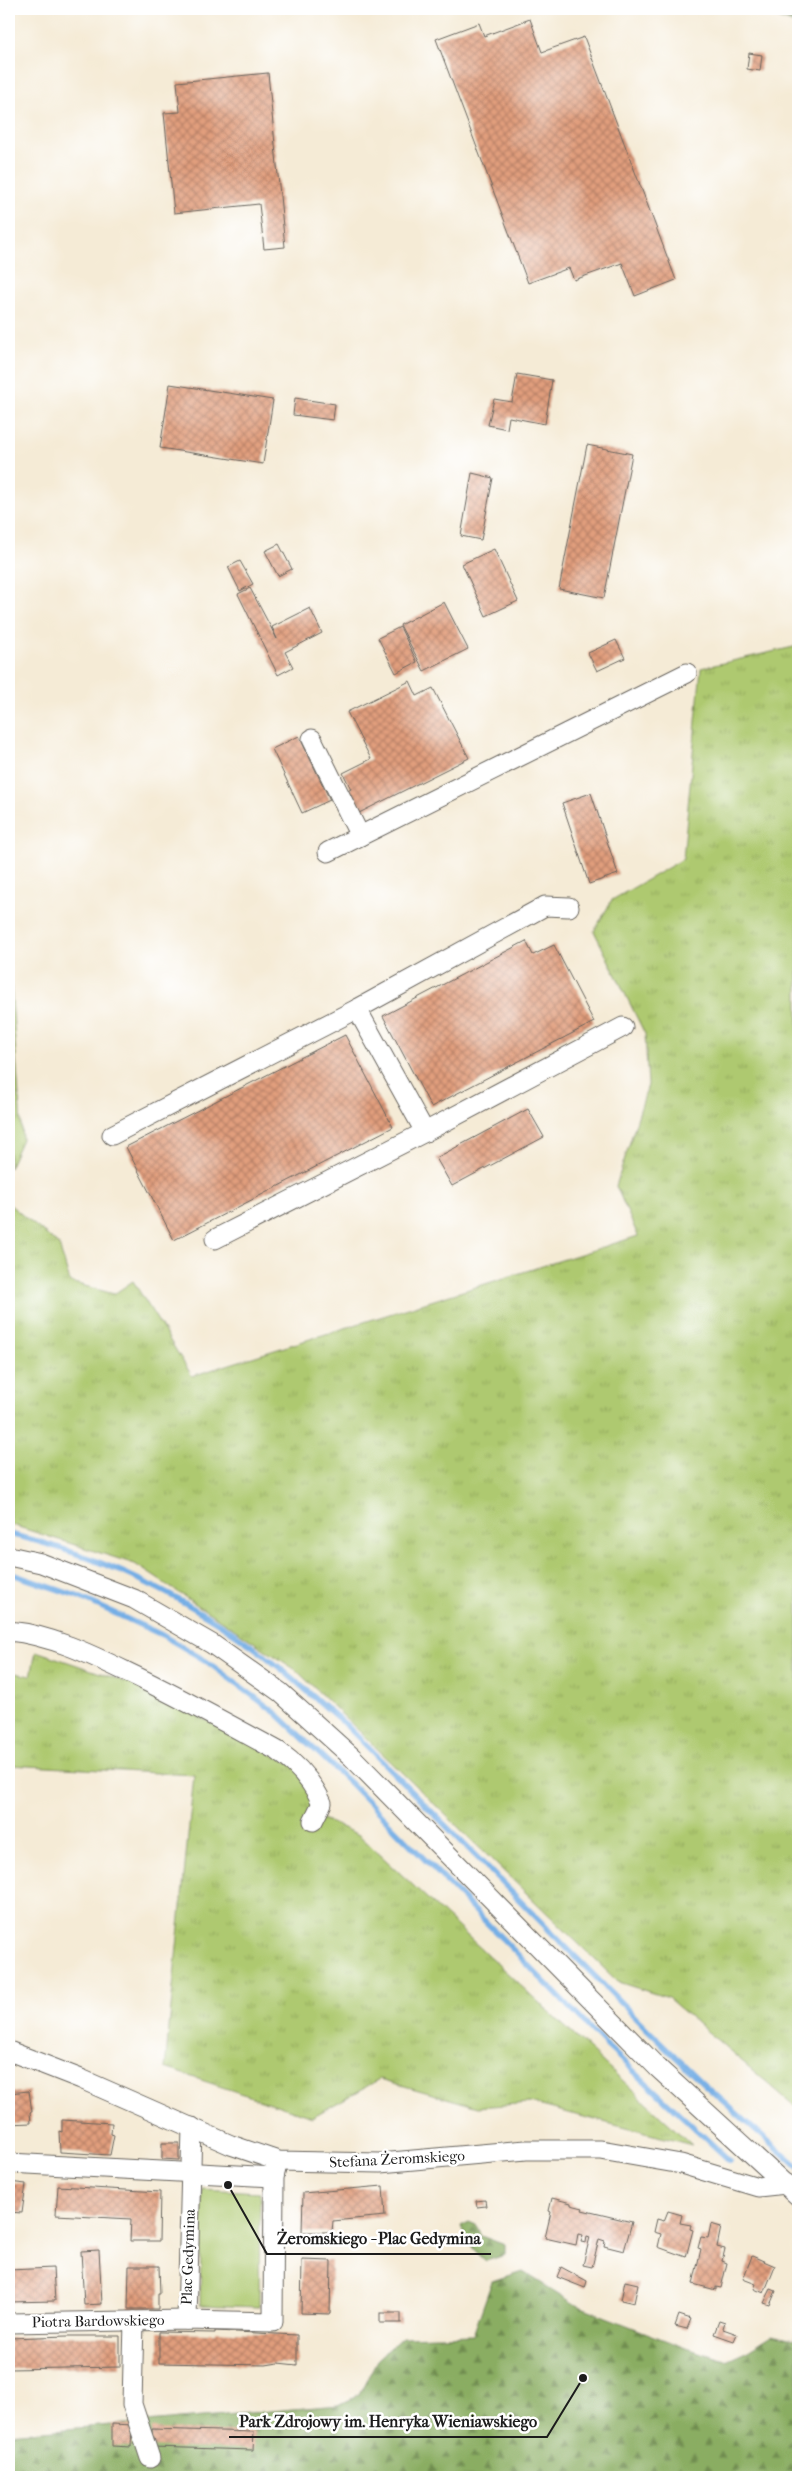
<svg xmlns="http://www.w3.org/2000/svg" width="807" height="2486" font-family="'IM FELL French Canon',serif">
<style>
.grass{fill:url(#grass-tufts);stroke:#657246}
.forest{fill:url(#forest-firs);stroke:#53643f}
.green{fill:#aec96f;stroke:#657246}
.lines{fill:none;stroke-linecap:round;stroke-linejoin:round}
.stream{stroke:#75aee5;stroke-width:5.5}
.building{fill:url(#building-cross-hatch)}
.minor-casing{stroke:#68645d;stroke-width:21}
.minor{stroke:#fff;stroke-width:19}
.labels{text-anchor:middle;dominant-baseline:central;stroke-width:5;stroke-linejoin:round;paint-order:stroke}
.street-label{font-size:15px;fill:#1c1c1c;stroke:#fff}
.leader{fill:none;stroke:#1c1c1c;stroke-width:2}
.callout-dot{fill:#1c1c1c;stroke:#fff;stroke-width:2}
.callout-label{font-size:16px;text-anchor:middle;font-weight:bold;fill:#1c1c1c;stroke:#fff;stroke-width:5;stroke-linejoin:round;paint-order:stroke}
</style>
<defs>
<pattern id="grass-tufts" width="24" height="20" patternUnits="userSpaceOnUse" patternTransform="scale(1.25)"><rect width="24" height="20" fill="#aec96f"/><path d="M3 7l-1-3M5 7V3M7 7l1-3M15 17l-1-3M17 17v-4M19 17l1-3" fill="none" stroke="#95ac60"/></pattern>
<pattern id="forest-firs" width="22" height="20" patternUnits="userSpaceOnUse" patternTransform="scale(1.25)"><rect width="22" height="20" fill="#8aad62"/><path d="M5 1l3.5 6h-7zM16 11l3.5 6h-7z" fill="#708c50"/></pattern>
<pattern id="building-cross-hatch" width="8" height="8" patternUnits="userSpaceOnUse" patternTransform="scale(1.25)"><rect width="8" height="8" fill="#e19e7d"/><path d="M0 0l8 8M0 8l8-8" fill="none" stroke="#b68066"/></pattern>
</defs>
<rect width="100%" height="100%" fill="#fff"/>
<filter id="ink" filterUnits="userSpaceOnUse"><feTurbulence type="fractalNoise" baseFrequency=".02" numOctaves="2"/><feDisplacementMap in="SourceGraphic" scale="10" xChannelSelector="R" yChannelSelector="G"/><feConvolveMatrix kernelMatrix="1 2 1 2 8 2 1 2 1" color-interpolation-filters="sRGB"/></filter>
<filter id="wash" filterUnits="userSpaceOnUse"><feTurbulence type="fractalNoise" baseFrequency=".0096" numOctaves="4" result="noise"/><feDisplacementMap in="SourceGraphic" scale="20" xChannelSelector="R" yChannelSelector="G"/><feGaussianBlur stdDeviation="1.12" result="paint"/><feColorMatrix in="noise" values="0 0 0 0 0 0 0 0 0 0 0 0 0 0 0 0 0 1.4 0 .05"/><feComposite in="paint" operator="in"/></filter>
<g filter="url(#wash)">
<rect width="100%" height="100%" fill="#f5ebd6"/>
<g class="grass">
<polygon points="798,646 798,2109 668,1998 618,1982 296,1670 135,1564 9,1524 9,1204 59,1245 70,1282 114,1294 133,1281 192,1376 638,1236 616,1186 648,1085 645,1034 594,931 612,900 683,859 701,668"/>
<polygon points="9,957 22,1139 9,1168"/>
<polygon points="36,1651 141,1687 301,1769 320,1818 359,1835 692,2145 530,2103 478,2107 380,2079 312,2117 165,2068 194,1775 9,1765 9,1672 31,1676"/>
</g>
<g class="forest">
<polygon points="768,9 798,9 798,25 770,15"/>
<path d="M 469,2222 L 476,2225 L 481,2236 L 505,2245 L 505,2255 L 486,2261 C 475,2252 464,2239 461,2226 Z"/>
<polygon points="522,2271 578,2306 683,2347 726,2360 748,2350 772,2335 795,2340 798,2331 798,2477 9,2477 9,2434 339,2405 359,2395 377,2360 402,2337 473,2335 492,2281"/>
</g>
<polygon class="green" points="202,2189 260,2192 259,2307 200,2305"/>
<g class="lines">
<g class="stream">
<path d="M 9,1534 C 100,1555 190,1599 264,1655 C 292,1677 318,1701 345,1724 L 649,2031 L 708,2088 L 798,2167"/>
<polyline points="9,1573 77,1596 162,1635 206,1661 276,1713 350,1783 608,2047 730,2161"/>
</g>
</g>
<g id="blocks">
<g class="building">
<polygon points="530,19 542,52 584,37 676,280 635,296 622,263 574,280 569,268 528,283 436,39 479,23 484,36"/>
<polygon points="749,53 762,55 760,71 747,69"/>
<polygon points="268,73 285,247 264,249 259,204 174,213 164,113 180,112 177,82"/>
<polygon points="517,374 552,380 545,424 509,417 507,429 488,425 494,399 512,402"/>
<polygon points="170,384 273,400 263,464 160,448"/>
<polygon points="295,398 335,404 333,420 293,415"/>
<polygon points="587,445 632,454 604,598 559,589"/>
<polygon points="472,473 493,478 481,540 461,536"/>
<polygon points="279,544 292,569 278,576 265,551"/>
<polygon points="494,549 518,601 486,616 462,564"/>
<polygon points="240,561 253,584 240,591 228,567"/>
<polygon points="250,588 277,639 272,627 310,608 322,633 285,652 293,667 278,675 238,594"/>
<polygon points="444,602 468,649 424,671 400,625"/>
<polygon points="400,627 417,662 396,673 378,638"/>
<polygon points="616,640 625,658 597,671 588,653"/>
<polygon points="410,681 417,696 433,688 469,758 357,814 346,792 351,789 343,773 371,759 347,712"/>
<polygon points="299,736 330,800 302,813 272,749"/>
<polygon points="591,793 618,874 589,884 562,803"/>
<polygon points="526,941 533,955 554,945 594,1022 431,1107 383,1016"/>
<polygon points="345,1035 393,1127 174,1240 126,1147"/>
<polygon points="528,1109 544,1137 452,1186 436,1158"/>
<polygon points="29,2091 32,2112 30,2112 31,2123 9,2124 9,2093"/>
<polygon points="62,2120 112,2123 111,2134 114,2135 110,2155 60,2152 59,2131 62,2132"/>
<polygon points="162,2143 179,2143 179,2160 162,2159"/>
<polygon points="9,2182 26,2184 22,2213 9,2212"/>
<polygon points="58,2186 160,2192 159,2241 130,2241 131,2219 56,2215"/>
<polygon points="383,2186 385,2216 333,2221 332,2232 302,2232 303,2193"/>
<polygon points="552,2198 571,2203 571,2205 583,2208 582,2210 632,2222 624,2251 604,2246 605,2241 599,2239 592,2267 583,2265 590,2237 587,2236 586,2243 581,2242 583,2235 578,2234 576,2245 545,2238 551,2212 549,2211"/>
<polygon points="485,2200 486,2206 477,2207 476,2201"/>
<polygon points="668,2211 682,2215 680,2223 691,2225 690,2229 693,2230 686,2257 658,2247 661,2234 654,2232 657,2219 664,2221"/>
<polygon points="711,2224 721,2227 717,2247 725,2249 722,2261 727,2263 721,2288 716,2287 716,2290 693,2284 701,2249 698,2248 701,2237 708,2238"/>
<polygon points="99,2250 102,2304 84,2305 81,2251"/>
<polygon points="752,2256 775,2266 764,2293 754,2289 756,2284 743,2279"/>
<polygon points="302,2260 331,2261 330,2314 301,2313"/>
<polygon points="129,2266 159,2266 160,2294 158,2294 158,2309 128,2309"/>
<polygon points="561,2267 587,2281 585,2288 557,2277"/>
<polygon points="53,2268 55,2301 9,2302 9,2270"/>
<polygon points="625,2281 638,2284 634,2303 621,2300"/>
<polygon points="771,2289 776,2291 770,2305 764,2303"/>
<rect x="380" y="2313" width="21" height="10"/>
<polygon points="679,2315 691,2319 687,2329 675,2326"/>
<polygon points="719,2321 725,2323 723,2329 737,2334 734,2341 714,2334"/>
<polygon points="215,2331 297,2335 297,2365 278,2363 266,2365 159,2363 159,2332 215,2333"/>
<polygon points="67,2336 120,2336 120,2367 9,2369 9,2338"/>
<polygon points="112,2424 132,2425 131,2447 112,2446"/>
<polygon points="152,2429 254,2432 253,2450 152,2447"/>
</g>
</g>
</g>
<g filter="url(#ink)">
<use href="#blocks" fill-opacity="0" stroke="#68645d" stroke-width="1"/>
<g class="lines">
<g class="minor-casing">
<g id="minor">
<polyline points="312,739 360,836"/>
<polyline points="328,852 687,673"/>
<polyline points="357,1009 425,1132 623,1027"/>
<polyline points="112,1135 357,1009 545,906 569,907"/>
<polyline points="215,1239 425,1132"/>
<polyline points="9,1556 41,1563 134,1599 212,1644 280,1692 352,1757 658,2068 798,2196"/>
<path d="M 9,1631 C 50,1635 90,1654 127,1672 C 178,1696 228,1724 278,1751 C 298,1765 312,1781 322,1803 L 313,1821"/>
<polyline points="9,2051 81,2079 231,2145 278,2161 380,2163 526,2150 601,2150 681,2164 758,2187 786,2184"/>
<polyline points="9,2163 274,2177"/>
<polyline points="187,2320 192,2127"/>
<polyline points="134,2321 132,2404 150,2458"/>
<polyline points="9,2323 187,2320 273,2322 274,2177 278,2161"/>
</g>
</g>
<use href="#minor" class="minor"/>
</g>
</g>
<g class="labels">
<g class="street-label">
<text transform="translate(397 2159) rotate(-3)">Stefana Żeromskiego</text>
<text transform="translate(188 2257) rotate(-88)">Plac Gedymina</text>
<text transform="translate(98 2321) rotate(-1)">Piotra Bardowskiego</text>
</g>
</g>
<path class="leader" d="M228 2185L267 2254H491M583 2378L547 2437H229"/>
<g class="callout-dot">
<circle cx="228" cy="2185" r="5"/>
<circle cx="583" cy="2378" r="5"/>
</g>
<g class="callout-label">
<text x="379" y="2244">Żeromskiego - Plac Gedymina</text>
<text x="388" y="2427">Park Zdrojowy im. Henryka Wieniawskiego</text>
</g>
<rect width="807" height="2486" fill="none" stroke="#fff" stroke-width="30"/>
</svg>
